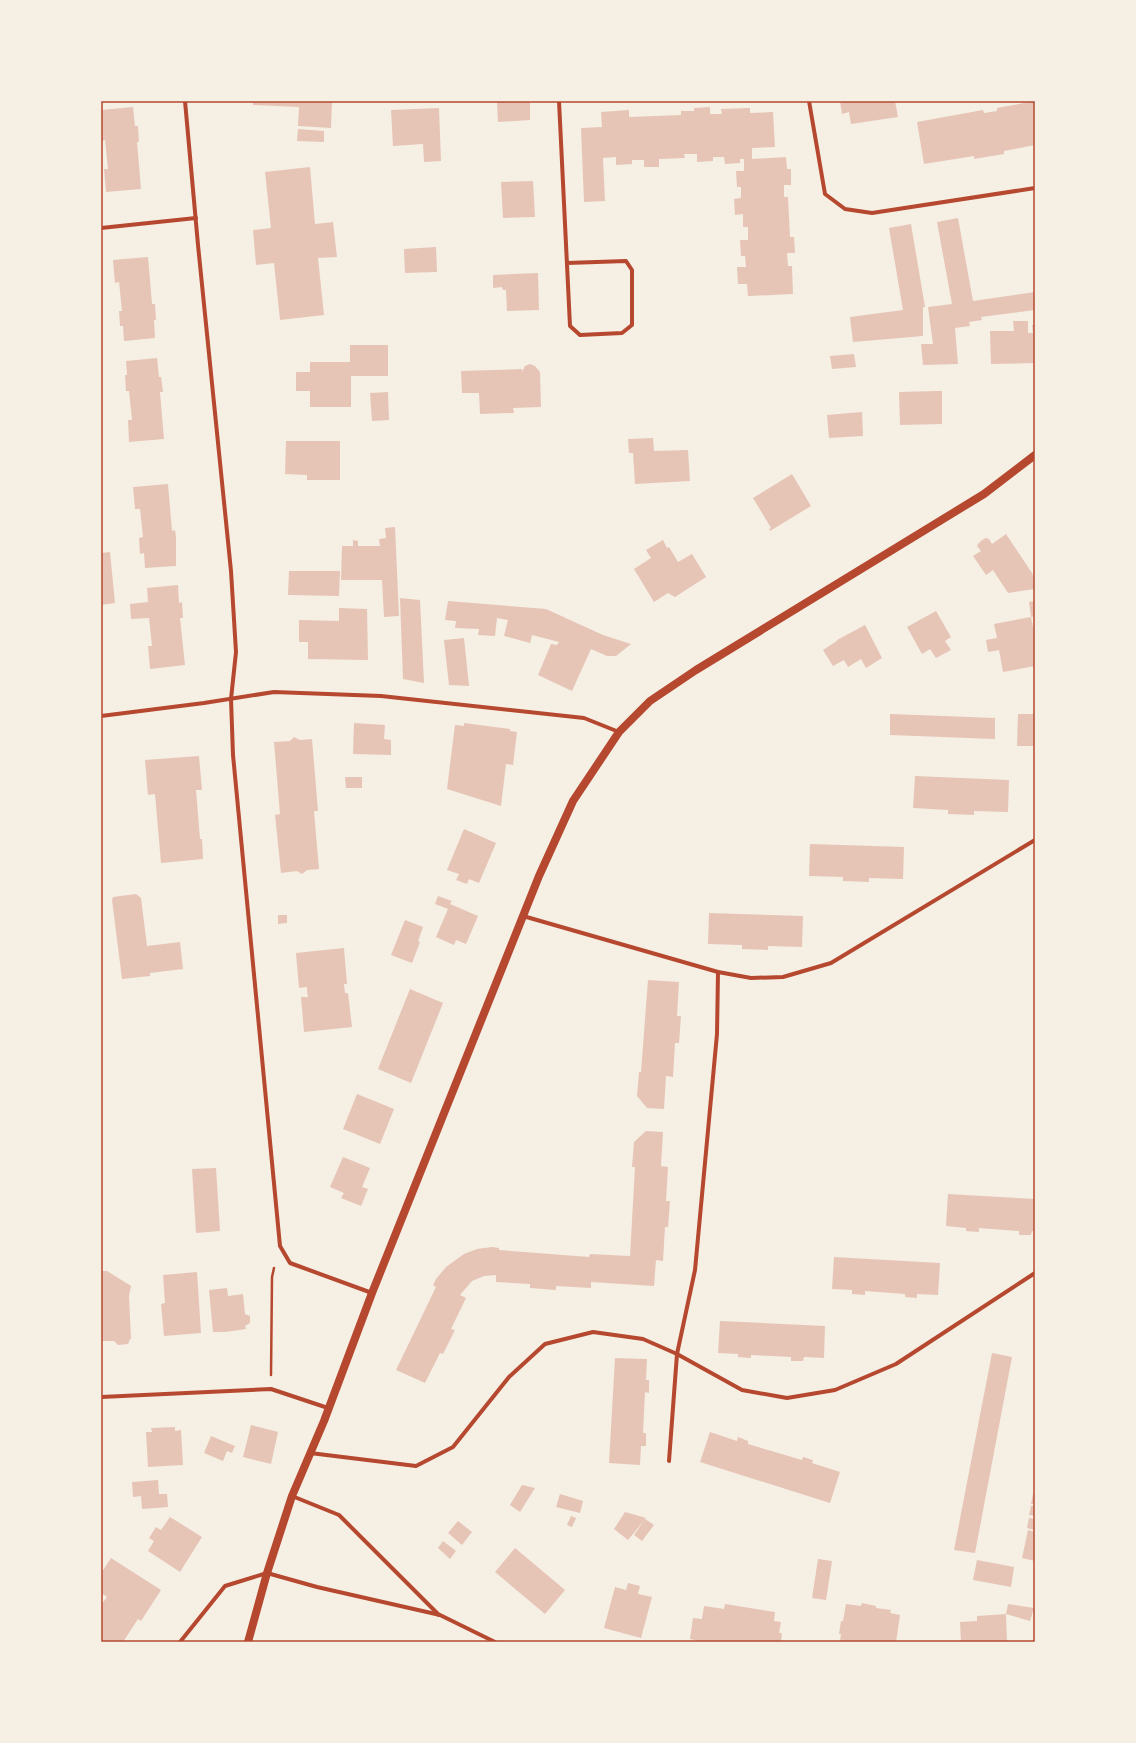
<svg xmlns="http://www.w3.org/2000/svg" width="1136" height="1743" font-family="Inter,sans-serif">
<style>
.building{fill:#e6c5b7}
.lines{fill:none;stroke-linecap:round;stroke-linejoin:round}
.path{stroke:#b5482f;stroke-width:2.5}
.minor{stroke:#b5482f;stroke-width:4}
.secondary{stroke:#b5482f;stroke-width:8}
.neatline{fill:none;stroke:#b5482f;stroke-width:1.5}
</style>
<rect width="100%" height="100%" fill="#f6efe4"/>
<g class="building">
<polygon points="253,101 332,101 331,128 298,126 299,107 253,105"/>
<polygon points="497,101 530,101 530,120 498,122"/>
<polygon points="840,101 895,101 898,117 851,124 849,112 842,114"/>
<polygon points="1035,101 1035,145 1004,151 1004,154 974,159 974,156 924,164 917,122 983,110 984,113 997,111 997,108"/>
<polygon points="133,107 135,126 138,126 139,142 137,142 141,189 106,192 104,169 108,169 105,140 102,141 101,110"/>
<polygon points="710,107 710,114 722,114 721,109 750,108 750,113 773,112 775,147 752,148 752,159 786,157 787,169 791,169 791,185 784,185 784,197 788,197 790,237 794,237 795,253 787,253 788,266 792,266 793,294 748,296 747,284 738,284 737,267 746,267 745,256 741,256 740,240 748,240 748,227 743,227 743,214 735,215 734,199 741,198 741,187 737,187 736,171 744,171 744,159 740,159 740,163 725,164 724,157 713,157 713,161 697,162 697,154 684,154 685,158 659,159 659,167 644,167 644,160 632,160 632,164 616,165 616,157 603,158 605,201 584,202 581,128 602,127 601,112 629,110 629,117 681,115 681,111 694,111 694,108"/>
<polygon points="439,108 441,161 424,162 423,144 393,146 391,110"/>
<polygon points="298,129 324,131 324,142 297,141"/>
<polygon points="310,167 315,224 333,222 337,257 318,258 324,315 280,320 274,263 256,265 253,230 271,228 265,172"/>
<polygon points="533,181 535,217 503,218 501,182"/>
<polygon points="958,218 973,301 1035,292 1035,310 981,317 982,320 969,322 970,326 955,328 958,364 923,365 921,344 933,344 928,307 952,304 937,222"/>
<polygon points="911,224 925,307 923,307 923,336 853,342 850,317 903,310 889,228"/>
<polygon points="436,247 437,272 405,273 404,249"/>
<polygon points="148,257 152,304 155,304 156,320 154,320 155,338 124,341 123,326 120,326 119,311 122,311 119,282 115,283 113,260"/>
<polygon points="538,273 539,310 507,311 506,290 503,290 502,287 493,288 493,275"/>
<polygon points="1013,321 1028,321 1028,333 1033,333 1032,325 1035,325 1035,363 991,364 990,331 1014,331"/>
<polygon points="350,345 388,345 388,376 351,376 351,407 310,407 310,391 296,391 296,372 310,372 310,362 350,362"/>
<polygon points="854,354 856,367 832,369 830,356"/>
<polygon points="157,358 159,377 161,377 163,392 160,392 164,439 129,442 128,420 132,420 129,391 126,391 125,375 127,375 126,361"/>
<polygon points="530,364 535,366 540,372 541,407 513,408 514,413 480,414 479,393 462,393 461,371 522,369 522,372 525,366"/>
<polygon points="936,391 942,391 942,424 900,425 899,392"/>
<polygon points="388,392 389,420 372,421 370,393"/>
<polygon points="862,412 863,436 829,438 827,415"/>
<polygon points="653,438 654,451 688,450 690,481 635,484 633,453 629,453 628,439"/>
<polygon points="286,441 340,441 340,480 307,480 307,475 285,474"/>
<polygon points="792,474 811,506 770,531 769,529 771,528 753,498"/>
<polygon points="168,484 172,531 175,530 176,538 176,566 145,568 144,553 140,554 139,538 143,537 140,509 135,509 133,487"/>
<polygon points="395,527 399,616 384,617 382,580 341,580 342,546 353,546 353,540 358,541 358,546 380,546 379,539 386,538 385,528"/>
<polygon points="1006,534 1032,573 1035,581 1035,589 1008,593 993,570 986,575 973,556 981,551 977,546 978,544 982,540 986,538 989,539 992,544"/>
<polygon points="663,540 667,548 669,547 678,562 692,554 706,577 675,597 668,593 654,602 634,569 651,558 646,550"/>
<polygon points="110,552 115,603 101,605 101,553"/>
<polygon points="289,571 340,571 339,596 288,595"/>
<polygon points="178,585 179,603 182,602 183,618 180,618 185,665 150,669 148,646 152,646 149,618 131,619 130,604 148,602 147,588"/>
<polygon points="400,598 420,600 424,683 403,679"/>
<polygon points="448,601 546,609 603,635 631,644 616,656 607,656 591,649 572,691 538,675 551,644 557,645 559,642 532,635 530,643 504,636 508,620 497,618 495,636 478,635 479,629 455,628 456,621 445,620"/>
<polygon points="1035,601 1035,616 1031,617 1029,602"/>
<polygon points="339,608 367,609 368,660 308,659 308,642 299,642 299,620 339,621"/>
<polygon points="936,611 951,637 945,641 951,650 936,658 930,649 922,654 907,627"/>
<polygon points="1031,617 1035,638 1035,666 1003,672 999,650 988,652 986,640 997,638 994,624"/>
<polygon points="865,625 882,658 866,668 861,659 848,667 844,660 833,666 823,650 837,641 837,640"/>
<polygon points="464,638 469,686 449,685 444,640"/>
<polygon points="890,714 995,718 995,739 890,735"/>
<polygon points="1018,714 1035,714 1035,746 1017,746"/>
<polygon points="354,723 385,725 384,739 391,740 391,755 353,754"/>
<polygon points="464,723 510,729 510,731 517,732 513,765 506,764 501,806 447,789 455,725 464,726"/>
<polygon points="294,737 300,740 312,739 318,811 314,811 319,869 307,870 302,874 297,871 281,873 275,815 280,814 274,742 290,741"/>
<polygon points="199,756 202,790 196,790 200,839 202,839 203,859 161,863 155,794 148,795 145,760"/>
<polygon points="915,776 1009,780 1008,812 974,811 974,815 948,814 948,810 913,808"/>
<polygon points="345,777 362,777 362,788 346,788"/>
<polygon points="464,829 496,843 479,883 469,879 467,884 456,880 459,874 447,870"/>
<polygon points="810,844 904,847 903,879 869,878 869,882 843,881 843,877 809,876"/>
<polygon points="136,894 141,898 147,946 180,942 183,969 150,973 150,976 122,979 112,900 113,897"/>
<polygon points="438,896 452,901 450,904 478,916 466,944 456,940 454,945 436,937 448,909 435,904"/>
<polygon points="709,913 803,916 802,947 768,946 768,950 742,949 742,945 708,944"/>
<polygon points="278,915 287,915 287,923 278,924"/>
<polygon points="405,920 423,927 418,941 420,942 412,963 391,955"/>
<polygon points="344,948 347,984 344,984 345,993 348,993 352,1027 304,1032 301,997 308,997 307,991 307,987 299,988 296,953"/>
<polygon points="648,980 679,982 677,1016 681,1016 679,1043 675,1043 673,1077 666,1076 664,1109 647,1108 637,1096 639,1072 641,1072"/>
<polygon points="410,989 443,1003 411,1083 378,1069"/>
<polygon points="357,1094 394,1109 380,1144 343,1129"/>
<polygon points="646,1131 663,1132 661,1166 668,1167 666,1201 670,1201 668,1227 665,1227 663,1261 656,1260 654,1286 591,1282 591,1288 556,1286 556,1290 530,1288 530,1284 496,1282 496,1275 484,1276 472,1281 460,1295 466,1298 451,1329 455,1330 443,1354 440,1353 425,1383 396,1370 436,1287 433,1285 436,1279 446,1267 464,1254 477,1249 492,1247 499,1248 499,1250 589,1257 590,1254 630,1256 635,1167 632,1167 634,1142"/>
<polygon points="343,1157 370,1168 362,1187 368,1189 361,1206 341,1198 344,1193 330,1187"/>
<polygon points="216,1168 220,1231 196,1233 192,1169"/>
<polygon points="948,1194 1035,1199 1035,1232 1032,1231 1031,1235 1019,1235 1019,1231 979,1228 979,1232 966,1231 966,1228 946,1226"/>
<polygon points="834,1257 940,1263 938,1295 917,1294 917,1298 905,1297 905,1294 865,1291 865,1295 852,1294 852,1290 832,1289"/>
<polygon points="101,1271 107,1271 131,1286 129,1296 131,1339 130,1339 128,1344 118,1345 114,1341 101,1341"/>
<polygon points="197,1272 201,1333 164,1336 161,1304 165,1303 163,1275"/>
<polygon points="227,1288 228,1296 243,1294 245,1314 250,1316 250,1323 245,1326 246,1329 225,1332 213,1332 209,1290"/>
<polygon points="720,1321 825,1326 824,1358 804,1357 803,1361 791,1361 791,1357 751,1355 751,1358 738,1357 738,1354 718,1353"/>
<polygon points="992,1353 1012,1357 975,1553 954,1550"/>
<polygon points="615,1358 647,1359 646,1380 649,1380 649,1393 645,1392 643,1433 646,1433 646,1446 641,1446 640,1465 609,1463"/>
<polygon points="251,1425 278,1432 271,1464 243,1457"/>
<polygon points="175,1427 175,1431 181,1430 183,1465 148,1467 146,1432 152,1432 151,1428"/>
<polygon points="710,1432 737,1441 738,1437 748,1441 748,1444 802,1460 803,1457 813,1460 812,1463 840,1472 830,1503 700,1462"/>
<polygon points="211,1436 235,1446 232,1453 227,1451 223,1461 204,1453"/>
<polygon points="158,1480 159,1494 167,1494 168,1507 142,1509 141,1496 133,1497 132,1482"/>
<polygon points="522,1485 535,1488 520,1512 510,1505"/>
<polygon points="560,1494 583,1501 580,1513 556,1507"/>
<polygon points="1033,1494 1035,1494 1035,1504 1031,1504"/>
<polygon points="1031,1506 1035,1506 1035,1516 1029,1515"/>
<polygon points="625,1512 646,1518 628,1540 614,1529"/>
<polygon points="571,1516 576,1518 572,1527 567,1525"/>
<polygon points="170,1517 202,1537 180,1572 148,1551 154,1541 149,1538 156,1527 161,1530"/>
<polygon points="1029,1518 1035,1519 1035,1530 1027,1528"/>
<polygon points="645,1519 654,1525 642,1541 634,1535"/>
<polygon points="458,1521 472,1532 462,1545 448,1533"/>
<polygon points="1028,1530 1035,1532 1035,1561 1022,1558"/>
<polygon points="443,1541 456,1551 450,1559 438,1548"/>
<polygon points="515,1548 565,1590 545,1614 495,1572"/>
<polygon points="111,1558 161,1590 141,1621 138,1619 123,1642 101,1642 101,1605 107,1597 103,1594 101,1598 101,1573"/>
<polygon points="818,1559 832,1561 826,1600 812,1598"/>
<polygon points="977,1560 1014,1567 1011,1587 973,1580"/>
<polygon points="628,1583 640,1586 638,1594 652,1597 641,1638 604,1628 615,1587 626,1590"/>
<polygon points="862,1603 876,1606 876,1608 891,1610 890,1613 900,1615 896,1642 840,1642 841,1634 839,1634 841,1621 843,1621 846,1604 861,1606"/>
<polygon points="725,1604 775,1612 774,1621 781,1622 779,1633 782,1633 781,1642 699,1642 699,1641 690,1639 693,1618 702,1619 704,1606 724,1609"/>
<polygon points="1008,1604 1034,1608 1030,1621 1006,1614"/>
<polygon points="1006,1614 1007,1642 961,1642 960,1622 977,1621 977,1616"/>
</g>
<g class="lines">
<polyline class="path" points="271,1375 272,1277 274,1268"/>
<g class="minor">
<polyline points="185,101 198,245 231,571 236,652 231,699 233,755 280,1246 290,1263 372,1293"/>
<polyline points="559,101 570,326 580,335 622,333 632,325 632,270 626,261 567,263"/>
<polyline points="809,101 825,194 845,209 872,213 1035,188"/>
<polyline points="101,228 196,218"/>
<polyline points="101,716 204,703 274,692 381,696 584,718 619,732"/>
<polyline points="523,916 718,972 751,978 783,977 831,963 1035,840"/>
<polyline points="101,1397 271,1389 328,1408"/>
<polyline points="310,1453 416,1466 453,1447 509,1377 545,1344 593,1332 643,1339 677,1354 742,1390 787,1398 835,1390 896,1364 1035,1273"/>
<polyline points="669,1461 677,1354 695,1270 717,1034 718,972"/>
<polyline points="292,1496 339,1515 439,1615"/>
<polyline points="180,1642 225,1586 267,1573 317,1587 440,1615 495,1642"/>
</g>
<polyline class="secondary" points="248,1642 267,1573 292,1496 324,1421 372,1293 539,876 573,801 619,732 650,701 696,670 984,494 1035,455"/>
</g>
<rect width="1136" height="1743" fill="none" stroke="#f6efe4" stroke-width="204"/>
<rect x="102" y="102" width="932" height="1539" class="neatline"/>
</svg>
